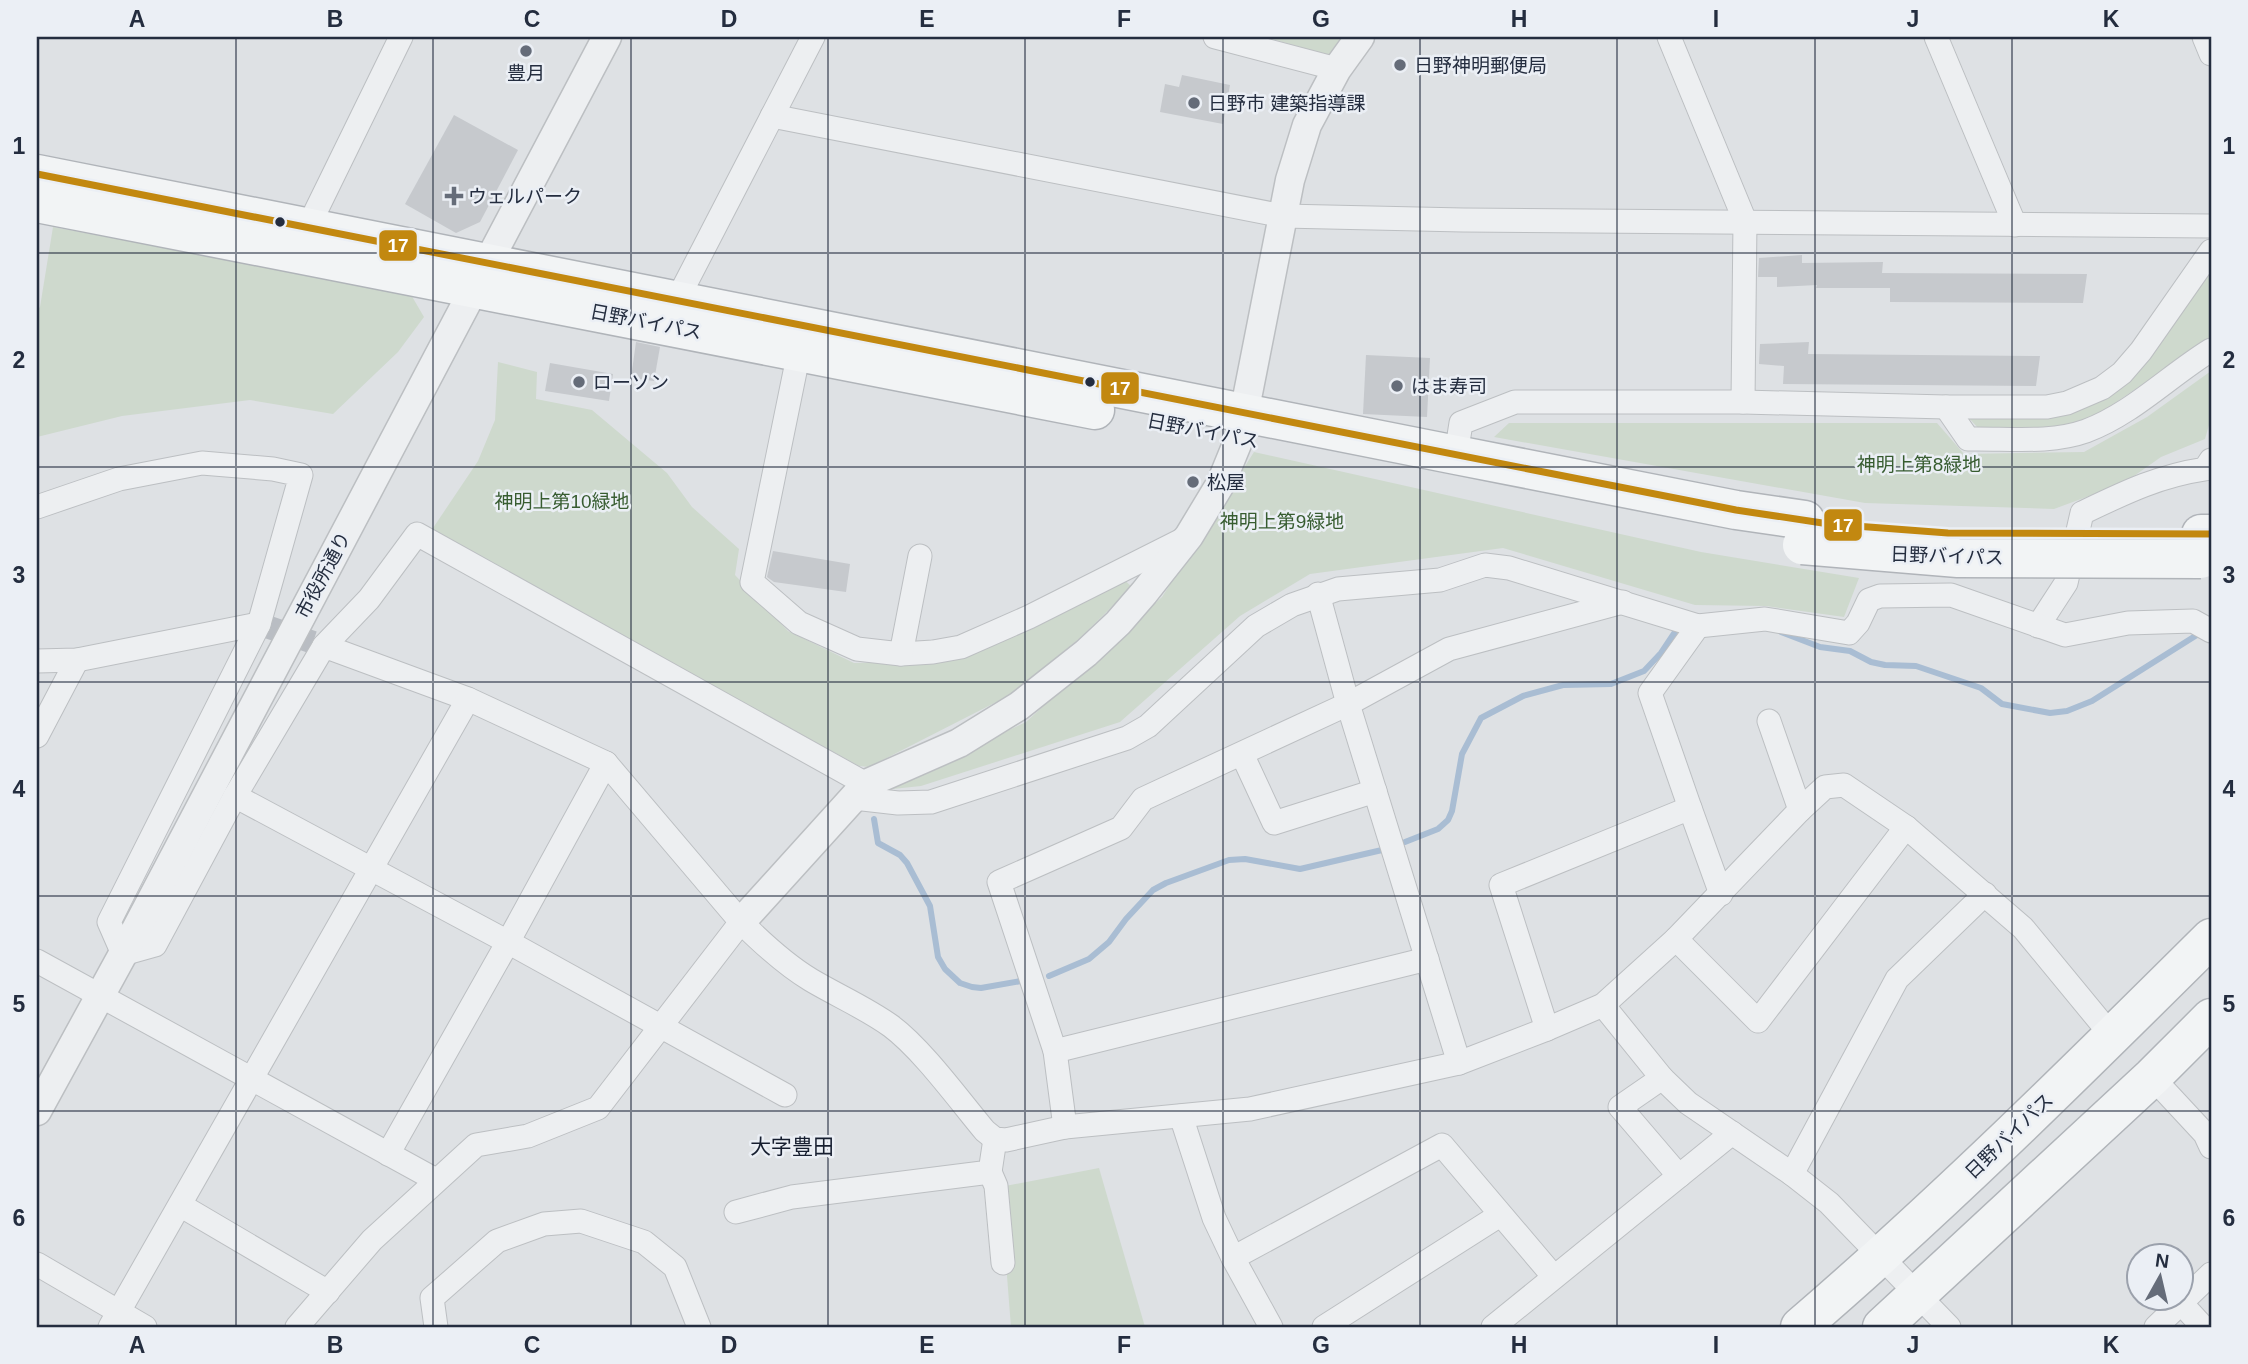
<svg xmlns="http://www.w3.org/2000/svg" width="2248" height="1364" font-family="Helvetica,'Noto Sans JP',sans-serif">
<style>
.green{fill:#ced9cd}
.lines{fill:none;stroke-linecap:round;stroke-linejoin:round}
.stream{stroke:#a9bdd3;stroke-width:6}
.building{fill:#c6c9cd}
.minor-tunnel{stroke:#b9bdc3;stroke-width:23;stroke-dasharray:23 11;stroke-linecap:butt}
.minor-casing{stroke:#bcbfc2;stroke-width:25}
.tertiary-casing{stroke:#bcbfc2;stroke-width:31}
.trunk-casing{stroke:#b0b4b9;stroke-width:41}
.minor{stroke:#edeff1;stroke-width:23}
.tertiary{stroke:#edeff1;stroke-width:28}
.trunk{stroke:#f2f4f5;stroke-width:38}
.trunk-bridge-casing{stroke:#b0b4b9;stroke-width:41;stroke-linecap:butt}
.trunk-bridge{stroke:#f2f4f5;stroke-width:38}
.bus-1-casing{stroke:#ebeff5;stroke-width:12}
.bus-1{stroke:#c28810;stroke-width:7}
.grid{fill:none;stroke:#242d3f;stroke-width:2;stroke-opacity:0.55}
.poi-dot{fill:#656c79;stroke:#ebeff5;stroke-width:2.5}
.bus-dot{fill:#242d3f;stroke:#ebeff5;stroke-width:2.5}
.labels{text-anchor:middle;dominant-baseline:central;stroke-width:5;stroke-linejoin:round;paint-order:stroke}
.poi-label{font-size:19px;fill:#242d3f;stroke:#ebeff5;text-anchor:start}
.street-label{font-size:19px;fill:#242d3f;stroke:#ebeff5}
.park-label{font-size:19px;fill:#375c30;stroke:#ebeff5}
.neighbourhood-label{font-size:21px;fill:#161e2f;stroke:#ebeff5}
.line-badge{stroke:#ebeff5;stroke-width:2.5}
.badge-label{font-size:19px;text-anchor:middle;font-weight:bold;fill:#fff}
.neatline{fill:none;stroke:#242d3f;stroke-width:2.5}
.grid-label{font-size:23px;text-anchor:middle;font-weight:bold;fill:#242d3f}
</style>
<rect width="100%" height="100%" fill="#dee1e4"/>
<g class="green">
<polygon points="1265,37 1344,37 1329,55"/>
<polygon points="53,227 410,293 424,317 398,352 333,414 250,400 122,416 37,437 37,310 40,307"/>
<polygon points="2211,272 2211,338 2109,407 2076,426 1979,429 1968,417 2070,414 2145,363"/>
<polygon points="498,362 537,372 536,399 592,410 667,473 692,507 739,549 735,575 788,631 854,663 945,660 1119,575 1132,587 1081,637 1014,693 869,767 859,766 431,531 478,461 495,420"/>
<polygon points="2211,371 2211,418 2205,439 2161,457 2124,483 2054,509 1865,503 1494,437 1509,423 1937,423 1964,454 2084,452 2147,417"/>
<polygon points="1254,452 1701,552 1859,578 1844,617 1766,606 1695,605 1503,548 1310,574 1240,616 1120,722 921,786 883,790 1026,722 1162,597"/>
<polygon points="1099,1168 1145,1327 1011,1327 1000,1187"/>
</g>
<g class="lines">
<g class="stream">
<polyline points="1781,632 1820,647 1850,651 1871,662 1885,665 1916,666 1981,688 2002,704 2050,713 2067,711 2092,701 2200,633"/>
<polyline points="874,819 878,843 900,855 907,863 930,906 938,957 945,969 960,983 972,987 981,988 1021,981"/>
<polyline points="1405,842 1438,829 1448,820 1452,811 1462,754 1481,718 1523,696 1563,685 1611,684 1644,671 1661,653 1675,632"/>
<polyline points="1049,976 1089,959 1109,942 1126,919 1153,890 1166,883 1229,860 1245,859 1300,869 1382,850"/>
</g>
</g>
<g class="building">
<polygon points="1182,75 1230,85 1223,124 1160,112 1165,84 1179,87"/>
<polygon points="454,115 518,150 480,222 456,233 405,204"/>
<polygon points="1802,255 1802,263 1883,262 1882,273 2087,274 2083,303 1890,302 1890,288 1816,288 1817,285 1777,287 1777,277 1758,277 1759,258"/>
<polygon points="636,342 660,347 654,381 631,378"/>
<polygon points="1809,342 1808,354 2040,356 2036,386 1783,384 1784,366 1759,364 1760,344"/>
<polygon points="1366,355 1430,358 1427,417 1363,414"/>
<polygon points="550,363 613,374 609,401 545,391"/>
<polygon points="773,551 850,564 846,592 774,582 767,577"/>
</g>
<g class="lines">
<polyline class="minor-tunnel" points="259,624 324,646"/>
<g class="minor-casing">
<g id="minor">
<polyline points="1215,37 1337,69"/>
<polyline points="1669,37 1745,221 1743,402"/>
<polyline points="1936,37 2015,225"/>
<polyline points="2204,37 2211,54"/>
<polyline points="772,116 1283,216 1463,220 2211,226"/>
<polyline points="308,227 401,37"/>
<polyline points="677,300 813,37"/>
<polyline points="799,352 752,582 799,623 857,649 901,654 933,652 961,647 1029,617 1186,538"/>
<path d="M 1946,407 L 1968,439 C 2006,438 2050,444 2086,431 C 2132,414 2170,375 2211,350"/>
<polyline points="1456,455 1461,423 1515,402 1743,402 1946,407 2047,407 2067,403 2102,388 2122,373 2141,351 2211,251"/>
<path d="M 37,507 L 119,479 L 202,463 L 273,469 L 301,475 L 259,624 L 109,922 L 123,954 L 155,945 L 235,796 L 324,646 L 468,699 L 606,763 L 741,922 C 762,943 786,965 811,980 C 838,996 866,1008 891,1026 C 922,1049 959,1100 985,1131 L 995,1139 L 1006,1140 L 1065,1127 L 1250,1109 L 1459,1063 L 1547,1029 L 1603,1005 L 1676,939 L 1800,810 L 1825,787 L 1844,785 L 1906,827 L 2023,928 L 2112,1036"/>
<polyline points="1318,594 1348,704 1459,1063"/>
<path d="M 2038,626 L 2066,583 L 2082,513 C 2124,493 2158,476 2205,469 L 2211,460"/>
<polyline points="324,646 369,599 417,534 866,784"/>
<polyline points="901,654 920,556"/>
<polyline points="37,661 77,660 259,624"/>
<polyline points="1769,721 1800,810"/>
<polyline points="37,736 77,660"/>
<polyline points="1242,754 1274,823 1375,791"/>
<polyline points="235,796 508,942 785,1095"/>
<polyline points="854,798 898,803 931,802 1127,738 1148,726 1256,626 1292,605 1338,589 1440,580 1485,565 1509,568 1698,626 1765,619 1849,633 1858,623 1869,600 1880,596 1951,595 2065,635 2128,623 2193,621 2211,631"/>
<polyline points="1690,808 1650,693 1698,626"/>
<polyline points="1676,939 1758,1021 1906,827"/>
<polyline points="37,961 436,1180"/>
<polyline points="1603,1005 1662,1078 1688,1103 1792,1174 1829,1203 1949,1327"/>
<polyline points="1547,1029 1501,885 1690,808 1721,894"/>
<polyline points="1055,1051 1427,959"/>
<polyline points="2152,1077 2205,1134 2211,1147"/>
<polyline points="1662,1078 1620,1107 1679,1176"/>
<polyline points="1181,1116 1214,1218 1233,1258 1271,1327"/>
<polyline points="1065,1127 1055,1051 999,882 1121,828 1143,799 1348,704 1449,649 1623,602"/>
<polyline points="388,1154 508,942 606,763"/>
<polyline points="990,1172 996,1186 1003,1263"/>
<polyline points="1792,1174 1897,979 1985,894"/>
<polyline points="180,1205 328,1292"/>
<polyline points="736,1212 792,1197 990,1172 995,1139"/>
<polyline points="1233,1258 1442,1145 1554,1277"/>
<polyline points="37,1264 145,1327"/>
<polyline points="2181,1303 2203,1327"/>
<polyline points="110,1327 468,699"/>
<polyline points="297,1327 372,1240 476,1145 528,1136 598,1108 741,922"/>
<polyline points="436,1327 432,1298 497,1241 544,1224 581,1221 644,1242 675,1267 699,1327"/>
<polyline points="1324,1327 1500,1215"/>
<polyline points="1493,1327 1732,1133"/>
<polyline points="2156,1327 2211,1274"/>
</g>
</g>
<g class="tertiary-casing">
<g id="tertiary">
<polyline points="741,922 866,784 959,743 1019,706 1086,653 1118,623 1144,593 1189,536 1221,483 1239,439 1290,180 1307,125 1337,69 1360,37"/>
<polyline points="37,1111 123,954 607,37"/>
</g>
</g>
<g class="trunk-casing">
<g id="trunk">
<polyline points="37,174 1456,455 1736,510 1805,520"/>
<polyline points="37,203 1095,410"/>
<polyline points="2201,534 2211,534"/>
<path d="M 1800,1327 C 1943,1204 2077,1071 2211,938"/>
<polyline points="1882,1327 2152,1077 2211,1018"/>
</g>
</g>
<use href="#minor" class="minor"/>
<use href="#tertiary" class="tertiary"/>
<use href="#trunk" class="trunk"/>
<g class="trunk-bridge-casing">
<polyline id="trunk-bridge" points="1802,545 1958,558 2201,559"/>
</g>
<use href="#trunk-bridge" class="trunk-bridge"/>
<g class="bus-1-casing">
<polyline id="bus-1" points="37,174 1736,510 1829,524 1948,533 2211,534"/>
</g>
<use href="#bus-1" class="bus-1"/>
</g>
<path class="grid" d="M 236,37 L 236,1327M 433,37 L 433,1327M 631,37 L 631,1327M 828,37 L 828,1327M 1025,37 L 1025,1327M 1223,37 L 1223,1327M 1420,37 L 1420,1327M 1617,37 L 1617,1327M 1815,37 L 1815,1327M 2012,37 L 2012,1327M 37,253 L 2211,253M 37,467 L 2211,467M 37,682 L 2211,682M 37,896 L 2211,896M 37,1111 L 2211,1111"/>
<g class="poi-dot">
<circle cx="526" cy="51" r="7"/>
<circle cx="1400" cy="65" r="7"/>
<circle cx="1194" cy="103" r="7"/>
<path d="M450.5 185.5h7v7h7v7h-7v7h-7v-7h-7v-7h7z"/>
<circle cx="579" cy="382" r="7"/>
<circle cx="1397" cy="386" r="7"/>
<circle cx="1193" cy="482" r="7"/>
</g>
<g class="bus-dot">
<circle cx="280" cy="222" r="6"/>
<circle cx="1090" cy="382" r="6"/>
</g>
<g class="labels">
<g class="poi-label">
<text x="1414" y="65">日野神明郵便局</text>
<text x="526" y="73" text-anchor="middle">豊月</text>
<text x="1208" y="103">日野市 建築指導課</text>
<text x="468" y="196">ウェルパーク</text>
<text x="593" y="382">ローソン</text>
<text x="1411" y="386">はま寿司</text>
<text x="1207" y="482">松屋</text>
</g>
<g class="street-label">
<text transform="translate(646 322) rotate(11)">日野バイパス</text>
<text transform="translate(1203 431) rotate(11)">日野バイパス</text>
<text transform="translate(1947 556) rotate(2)">日野バイパス</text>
<text transform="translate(323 575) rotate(-62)">市役所通り</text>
<text transform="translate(2009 1136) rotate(-44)">日野バイパス</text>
</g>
<g class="park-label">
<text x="1919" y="464">神明上第8緑地</text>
<text x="562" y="501">神明上第10緑地</text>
<text x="1282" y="521">神明上第9緑地</text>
</g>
<g class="neighbourhood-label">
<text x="792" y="1146">大字豊田</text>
</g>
</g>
<g class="line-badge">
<rect x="378" y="229" width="40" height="33" rx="7" fill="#c28810"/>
<rect x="1100" y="371" width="40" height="34" rx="7" fill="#c28810"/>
<rect x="1823" y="508" width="40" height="34" rx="7" fill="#c28810"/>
</g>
<g class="badge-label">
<text x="398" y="252">17</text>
<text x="1120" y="395">17</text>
<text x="1843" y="532">17</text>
</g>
<rect width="2248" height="1364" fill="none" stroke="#ebeff5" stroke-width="77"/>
<g transform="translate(2160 1277) rotate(8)"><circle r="33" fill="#ebeff5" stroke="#9ba1ac" stroke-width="2"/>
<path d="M0-5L12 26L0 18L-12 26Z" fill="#656c79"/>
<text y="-10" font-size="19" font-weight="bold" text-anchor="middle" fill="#242d3f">N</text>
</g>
<rect x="38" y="38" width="2172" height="1288" class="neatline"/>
<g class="grid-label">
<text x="137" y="27">A</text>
<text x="335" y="27">B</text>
<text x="532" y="27">C</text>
<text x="729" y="27">D</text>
<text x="927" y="27">E</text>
<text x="1124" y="27">F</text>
<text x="1321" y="27">G</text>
<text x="1519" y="27">H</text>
<text x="1716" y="27">I</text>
<text x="1913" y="27">J</text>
<text x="2111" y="27">K</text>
<text x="19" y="154">1</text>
<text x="2229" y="154">1</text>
<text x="19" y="368">2</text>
<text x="2229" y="368">2</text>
<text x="19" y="583">3</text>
<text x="2229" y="583">3</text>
<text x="19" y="797">4</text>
<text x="2229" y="797">4</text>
<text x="19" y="1012">5</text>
<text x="2229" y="1012">5</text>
<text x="19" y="1226">6</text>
<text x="2229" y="1226">6</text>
<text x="137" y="1353">A</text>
<text x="335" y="1353">B</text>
<text x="532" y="1353">C</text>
<text x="729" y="1353">D</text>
<text x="927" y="1353">E</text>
<text x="1124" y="1353">F</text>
<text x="1321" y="1353">G</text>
<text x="1519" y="1353">H</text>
<text x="1716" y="1353">I</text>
<text x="1913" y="1353">J</text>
<text x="2111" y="1353">K</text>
</g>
</svg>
